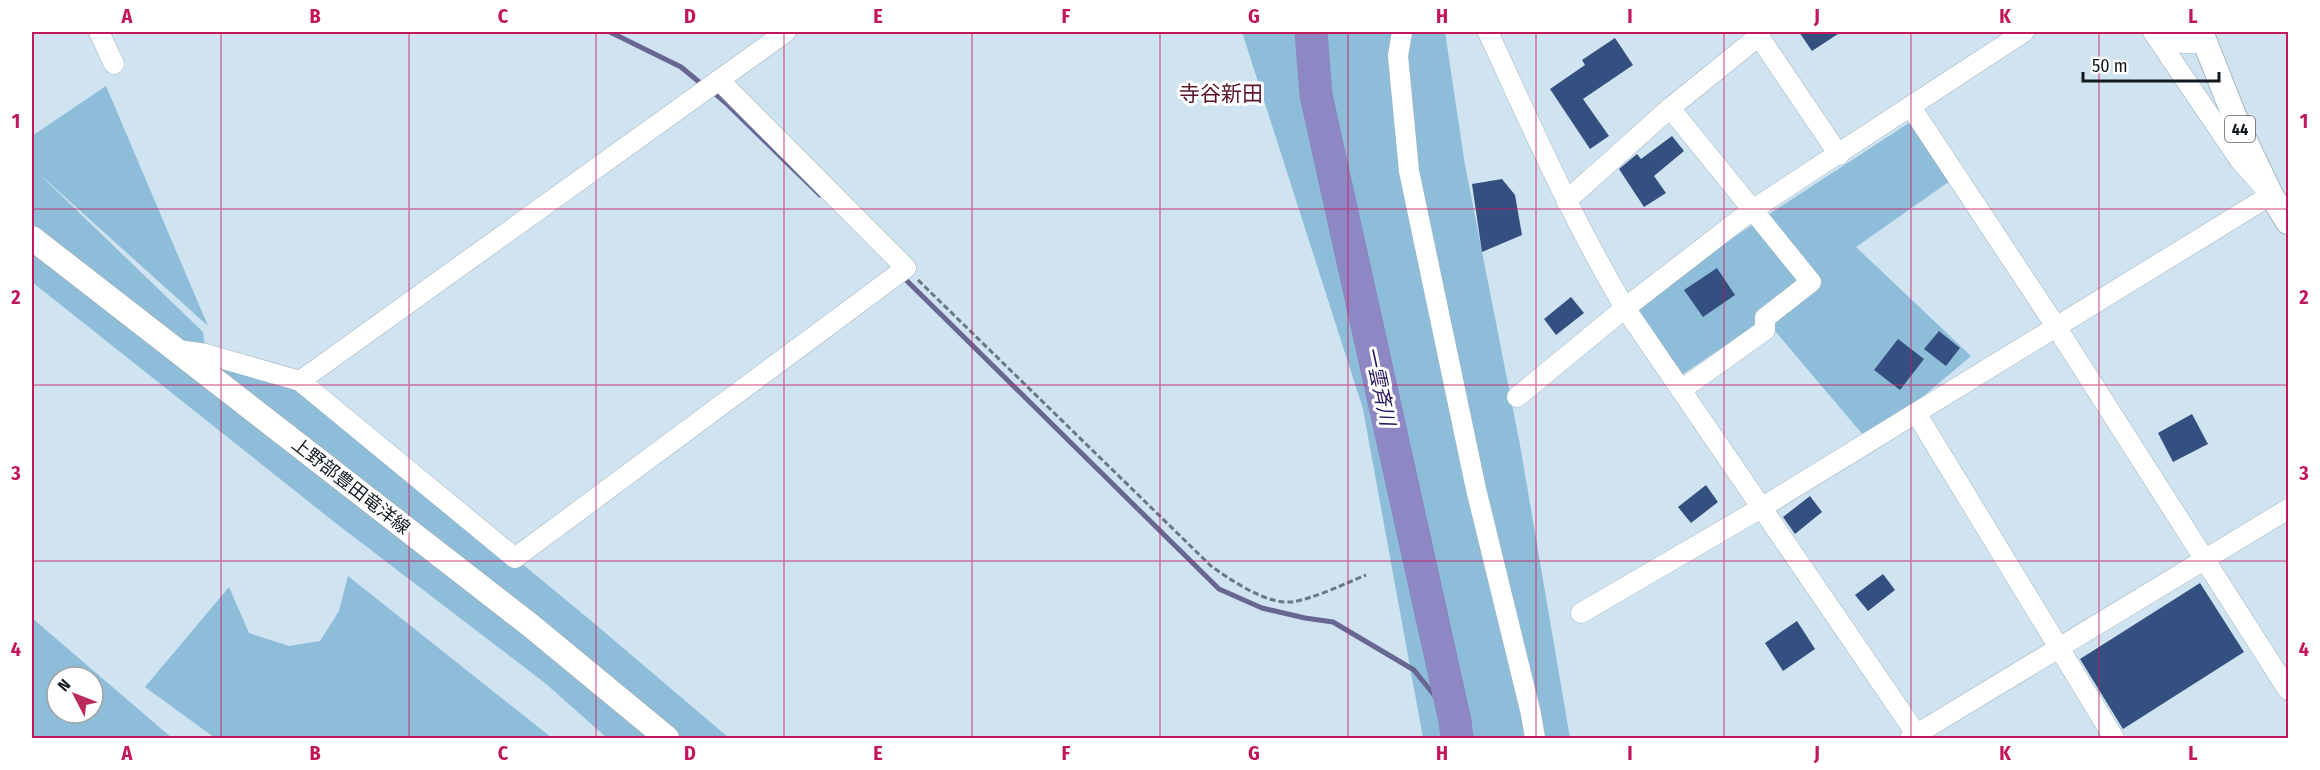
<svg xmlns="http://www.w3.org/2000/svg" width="2320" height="770" font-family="'Fira Sans Condensed','Noto Sans JP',sans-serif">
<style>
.green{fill:#8ebdd9;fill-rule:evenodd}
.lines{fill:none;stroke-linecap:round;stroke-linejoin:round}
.stream{stroke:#686792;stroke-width:5}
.river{stroke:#8d88c3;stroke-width:33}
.building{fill:#345080}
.minor-casing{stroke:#a2b5c1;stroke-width:21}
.major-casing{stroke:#a2b5c1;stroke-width:26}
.path{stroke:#6b7880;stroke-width:3;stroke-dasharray:6 3;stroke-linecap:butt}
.minor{stroke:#fff;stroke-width:20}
.major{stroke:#fff;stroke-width:24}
.grid{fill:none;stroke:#c2185b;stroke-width:1.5;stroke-opacity:0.55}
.labels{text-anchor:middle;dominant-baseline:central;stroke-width:6;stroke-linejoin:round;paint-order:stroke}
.shield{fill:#fff;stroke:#5a5f62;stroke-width:1.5}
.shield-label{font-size:16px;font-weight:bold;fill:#131a1f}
.street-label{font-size:18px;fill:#131a1f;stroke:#fff}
.water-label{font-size:20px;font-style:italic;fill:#2a195f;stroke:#fff}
.quarter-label{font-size:21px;fill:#581428;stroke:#fff}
.neatline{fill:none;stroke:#c2185b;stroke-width:2}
.grid-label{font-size:20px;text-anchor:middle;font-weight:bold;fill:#c2185b}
</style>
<rect width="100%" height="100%" fill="#cfe3f0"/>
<g class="green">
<polygon points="1242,32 1445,32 1465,165 1520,445 1570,738 1423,738 1363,409"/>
<polygon points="106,86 208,326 36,171 203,332 206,354 300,381 589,619 729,738 607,738 545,683 333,521 32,282 32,136"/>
<polygon points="1918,117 1957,176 1856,247 1971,356 1869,442 1765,319 1674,380 1625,308"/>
<polygon points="348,576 552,738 215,738 145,687 229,587 249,633 289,646 320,641 339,611"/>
<path d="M 32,618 L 172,738 L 173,738 L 32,738 ZM 57,677 L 93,677 L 93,713 L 57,713 Z"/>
</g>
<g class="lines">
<g class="stream">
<polyline points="610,32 681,67 704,86"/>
<polyline points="712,91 726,103 820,195"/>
<polyline points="901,275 1219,589 1262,608 1305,618 1333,622 1414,670 1455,721"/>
</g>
<polyline class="river" points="1311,32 1316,95 1455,721 1457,738"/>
</g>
<g class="building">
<polygon points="1799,32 1841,32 1812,51"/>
<polygon points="1615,38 1633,65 1583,99 1609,136 1590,149 1550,89 1585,65 1582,60"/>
<polygon points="1672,136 1684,151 1654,176 1666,193 1644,207 1619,169 1637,154 1641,159"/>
<polygon points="1502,179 1515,195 1522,235 1482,252 1472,184"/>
<polygon points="1717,268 1735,295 1703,317 1684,290"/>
<polygon points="1571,297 1584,313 1556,335 1544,319"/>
<polygon points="1939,331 1960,348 1946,366 1924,349"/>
<polygon points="1898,339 1924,359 1900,390 1874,370"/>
<polygon points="2192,414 2208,444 2173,462 2158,433"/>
<polygon points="1706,485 1718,502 1691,523 1678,507"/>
<polygon points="1810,496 1822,512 1795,534 1783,517"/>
<polygon points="1883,574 1895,590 1868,611 1855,595"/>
<polygon points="2200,583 2244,652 2123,729 2080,659"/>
<polygon points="1797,621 1815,649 1783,671 1765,643"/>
</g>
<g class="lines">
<g class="minor-casing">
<g id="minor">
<polyline points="99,32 114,64"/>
<polyline points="1402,32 1398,56 1409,171 1476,489 1531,714 1535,738"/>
<path d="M 1488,32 C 1531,125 1572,219 1625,308 L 1919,738"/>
<polyline points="1756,32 1839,155"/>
<path d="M 2159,32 C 2177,44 2184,45 2205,42"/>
<polyline points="1911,107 2057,328 2288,690"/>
<polyline points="1670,108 1811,282 1765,318 1765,330 1681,390"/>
<polyline points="1566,201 1670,108 1759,36"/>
<polyline points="178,350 206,354 300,381 515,558 906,268 719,80"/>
<polyline points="300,381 786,32"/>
<polyline points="1517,397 1625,308 1752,210 2024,32"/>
<polyline points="1916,413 2114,738"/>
<polyline points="1581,613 1761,508 2271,195 2239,159 2153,32"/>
<polyline points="1910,738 2288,509"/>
</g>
</g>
<g class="major-casing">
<g id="major">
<polyline points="2201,32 2239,128 2271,195 2288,222"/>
<polyline points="32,238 530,625 667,738"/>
</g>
</g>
<path class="path" d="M 918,280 L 1211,566 C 1231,580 1265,604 1291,602 C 1310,600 1347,583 1366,575"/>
<use href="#minor" class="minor"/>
<use href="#major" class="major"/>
</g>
<path class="grid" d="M 221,32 L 221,738M 409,32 L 409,738M 596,32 L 596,738M 784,32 L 784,738M 972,32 L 972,738M 1160,32 L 1160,738M 1348,32 L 1348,738M 1536,32 L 1536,738M 1724,32 L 1724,738M 1911,32 L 1911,738M 2099,32 L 2099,738M 32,209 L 2288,209M 32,385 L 2288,385M 32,561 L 2288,561"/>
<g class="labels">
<rect class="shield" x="2225" y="116" width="30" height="26" rx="4.5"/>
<g class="shield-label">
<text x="2240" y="129">44</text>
</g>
<g class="street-label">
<text transform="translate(351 486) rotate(38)">上野部豊田竜洋線</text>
</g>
<g class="water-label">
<text transform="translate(1380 386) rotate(78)">一雲斉川</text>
</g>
<g class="quarter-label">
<text x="1221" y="94">寺谷新田</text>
</g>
</g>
<rect width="2320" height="770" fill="none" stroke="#ffffff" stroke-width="66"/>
<g transform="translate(75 695) rotate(312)"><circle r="28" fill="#ffffff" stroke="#a1a3a5" stroke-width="1.5"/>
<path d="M0-4.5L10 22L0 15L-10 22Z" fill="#ba2b59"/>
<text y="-9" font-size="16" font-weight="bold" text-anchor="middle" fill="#131a1f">N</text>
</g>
<path d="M2083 72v9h136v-9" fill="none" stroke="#131a1f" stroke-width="3"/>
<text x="2092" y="72" font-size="18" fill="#131a1f" stroke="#ffffff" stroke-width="4.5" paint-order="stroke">50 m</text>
<rect x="33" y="33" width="2254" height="704" class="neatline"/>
<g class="grid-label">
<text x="127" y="23">A</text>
<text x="315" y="23">B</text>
<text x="503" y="23">C</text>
<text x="690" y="23">D</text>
<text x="878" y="23">E</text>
<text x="1066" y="23">F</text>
<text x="1254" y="23">G</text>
<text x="1442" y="23">H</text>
<text x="1630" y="23">I</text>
<text x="1817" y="23">J</text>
<text x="2005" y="23">K</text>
<text x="2193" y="23">L</text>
<text x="16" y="128">1</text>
<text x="2304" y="128">1</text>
<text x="16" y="304">2</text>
<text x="2304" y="304">2</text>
<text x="16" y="480">3</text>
<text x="2304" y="480">3</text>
<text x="16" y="656">4</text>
<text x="2304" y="656">4</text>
<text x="127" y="760">A</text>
<text x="315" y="760">B</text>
<text x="503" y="760">C</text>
<text x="690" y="760">D</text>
<text x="878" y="760">E</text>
<text x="1066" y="760">F</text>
<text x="1254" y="760">G</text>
<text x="1442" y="760">H</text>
<text x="1630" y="760">I</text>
<text x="1817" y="760">J</text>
<text x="2005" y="760">K</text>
<text x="2193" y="760">L</text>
</g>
</svg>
